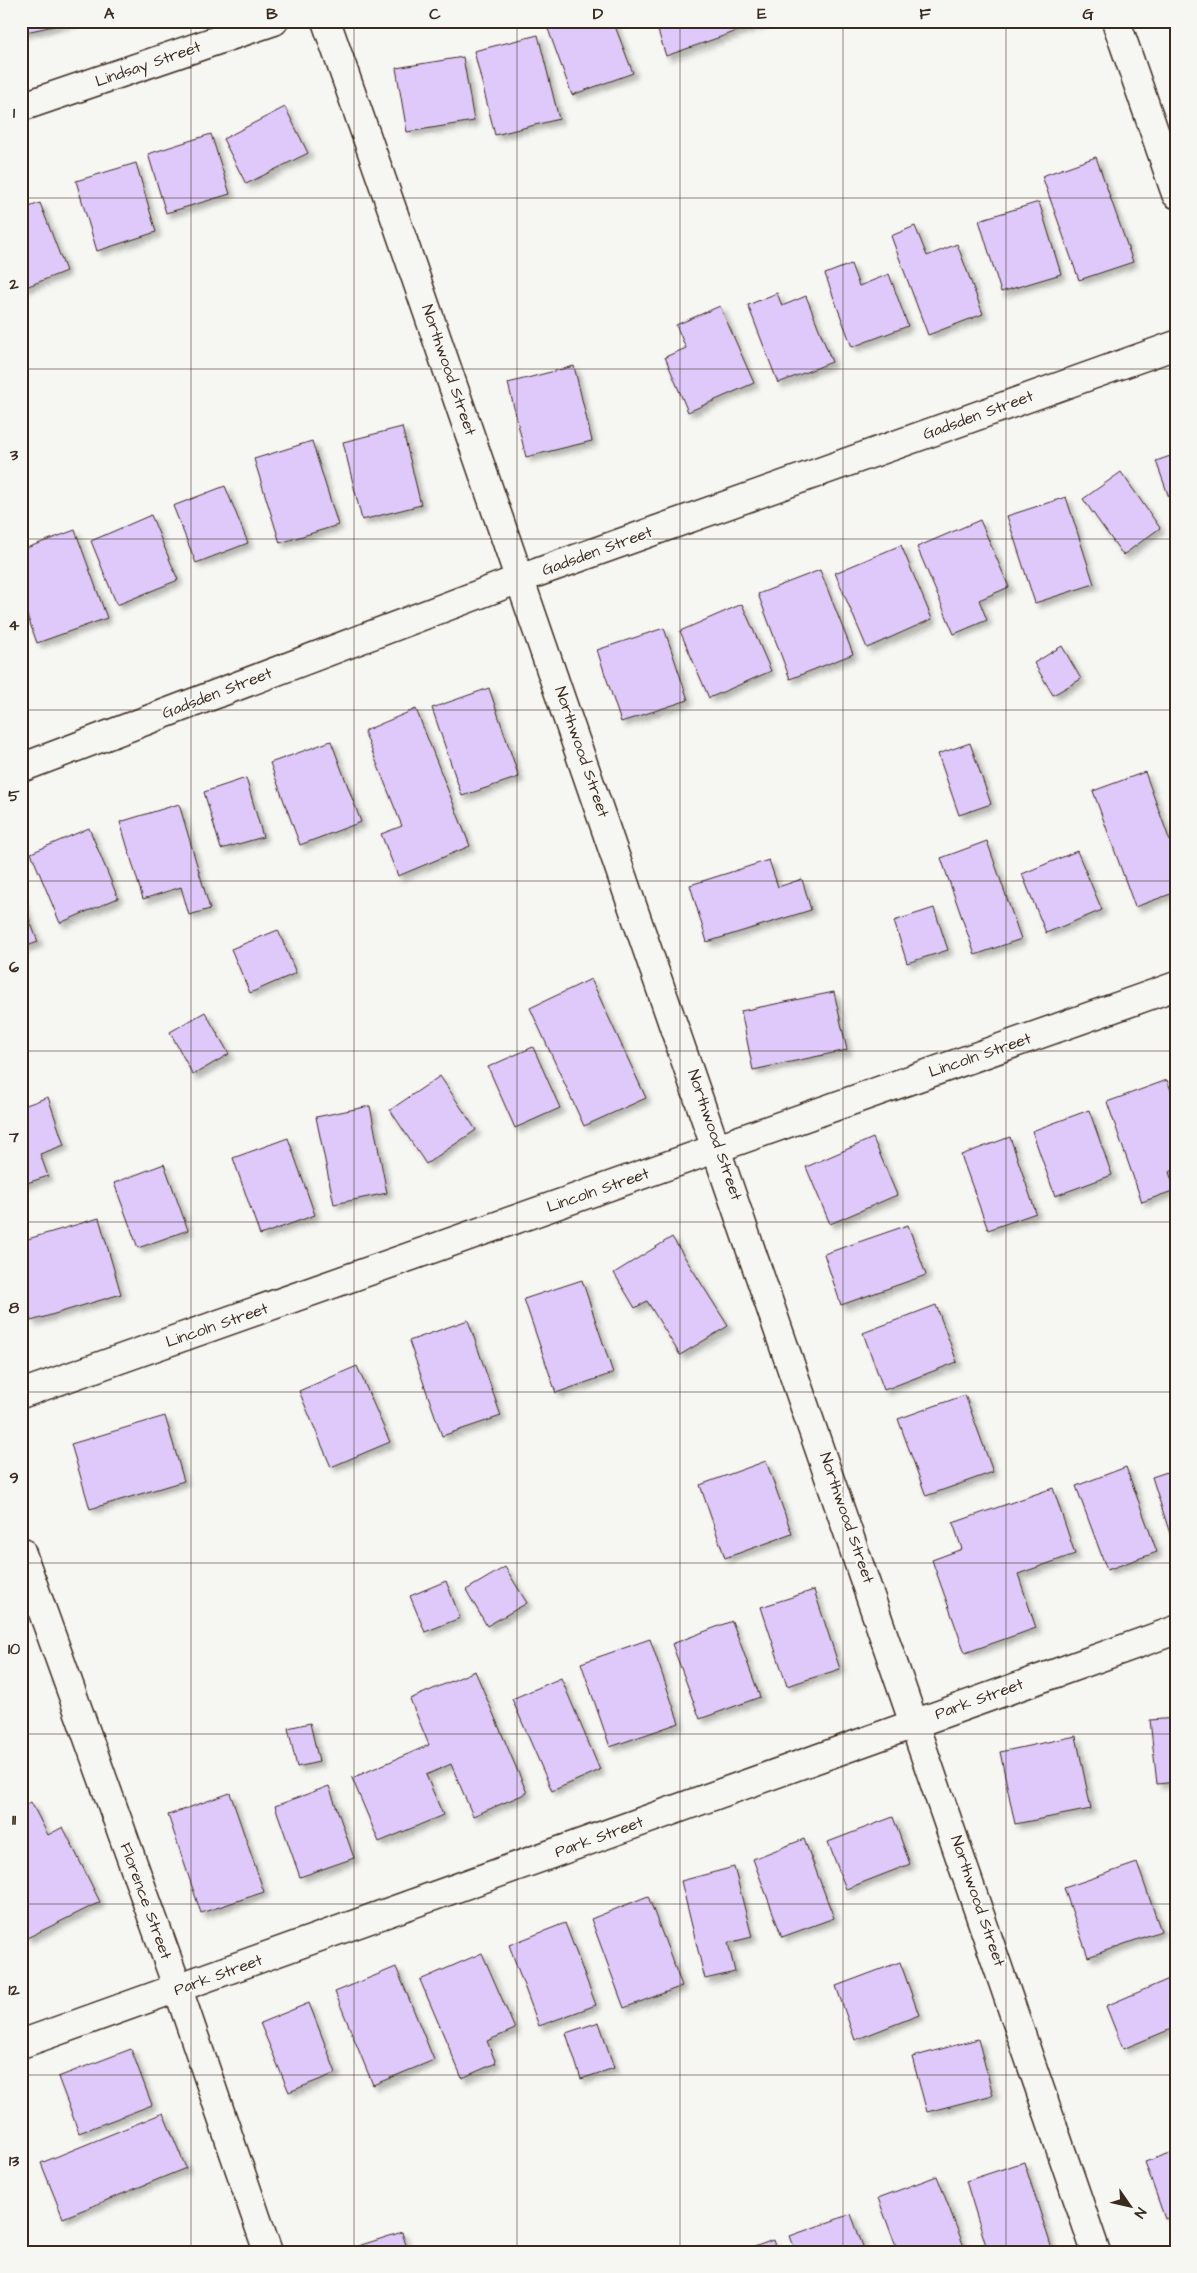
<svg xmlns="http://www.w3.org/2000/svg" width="1197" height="2273" font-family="'Architects Daughter',sans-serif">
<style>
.building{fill:#dec9fa;stroke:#3b2a1e;filter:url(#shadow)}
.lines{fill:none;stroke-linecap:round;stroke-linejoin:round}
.street-casing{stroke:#3b2a1e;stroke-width:31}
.secondary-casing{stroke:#3b2a1e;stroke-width:31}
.street{stroke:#f6f6f2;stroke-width:28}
.secondary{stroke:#f6f6f2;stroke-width:28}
.grid{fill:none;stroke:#3b2a1e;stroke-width:1;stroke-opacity:0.55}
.labels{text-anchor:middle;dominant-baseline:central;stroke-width:4;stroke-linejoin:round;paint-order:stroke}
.street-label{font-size:16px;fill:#3b2a1e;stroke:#f6f6f2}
.neatline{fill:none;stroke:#3b2a1e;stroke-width:2}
.grid-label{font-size:16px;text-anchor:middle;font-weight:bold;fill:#3b2a1e}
</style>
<defs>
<filter id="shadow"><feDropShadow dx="4.5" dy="4.5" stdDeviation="2.5" flood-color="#0004"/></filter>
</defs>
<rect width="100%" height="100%" fill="#f6f6f2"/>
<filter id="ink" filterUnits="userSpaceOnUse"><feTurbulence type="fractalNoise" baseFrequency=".02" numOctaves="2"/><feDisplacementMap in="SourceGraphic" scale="10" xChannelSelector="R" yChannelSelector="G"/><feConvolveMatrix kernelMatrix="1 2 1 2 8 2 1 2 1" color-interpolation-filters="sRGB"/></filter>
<g filter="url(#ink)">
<g class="building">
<polygon points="21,21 73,21 73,22 21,33"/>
<polygon points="569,21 613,21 633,73 572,95 548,29"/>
<polygon points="655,21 766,21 666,56"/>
<polygon points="538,35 559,119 495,135 474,51"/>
<polygon points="463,57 474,121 407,132 396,68"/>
<polygon points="285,107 308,153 246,184 223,139"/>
<polygon points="211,134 230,194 166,213 148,154"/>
<polygon points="1096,157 1133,262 1079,280 1042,176"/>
<polygon points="136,163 156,232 97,251 76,181"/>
<polygon points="1039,202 1061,274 1001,292 979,220"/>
<polygon points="40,203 66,271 21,289 21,210"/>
<polygon points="915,226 927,256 957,244 983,314 928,335 891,236"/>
<polygon points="851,264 859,286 889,274 908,326 852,347 825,274"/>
<polygon points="777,293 782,306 806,296 832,362 778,383 748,305"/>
<polygon points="720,306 754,383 688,412 665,357 686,348 676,325"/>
<polygon points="574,366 592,441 526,457 508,383"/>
<polygon points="402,427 421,505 362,520 343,442"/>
<polygon points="312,441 338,525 280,543 254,459"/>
<polygon points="1176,454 1176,517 1156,461"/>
<polygon points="1121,472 1160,528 1123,555 1083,499"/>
<polygon points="225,486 248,543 196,563 173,506"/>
<polygon points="1066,497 1094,584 1035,603 1007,516"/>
<polygon points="151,515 178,580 117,605 91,541"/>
<polygon points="980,520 1009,587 979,600 987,620 954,634 917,547"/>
<polygon points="75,530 107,618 37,643 21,598 21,550"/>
<polygon points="901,545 932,619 867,648 835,573"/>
<polygon points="820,570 853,654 790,679 758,594"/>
<polygon points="742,604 771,671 709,698 680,631"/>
<polygon points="664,628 688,700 621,722 597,650"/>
<polygon points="1062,646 1081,679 1053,695 1034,663"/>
<polygon points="489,688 519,777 462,796 432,708"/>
<polygon points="416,709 470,846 398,876 381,834 402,826 364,731"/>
<polygon points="331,741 361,822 300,845 270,763"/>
<polygon points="970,743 991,804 959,815 938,754"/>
<polygon points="1145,772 1176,858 1176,892 1135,907 1093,791"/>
<polygon points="246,778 263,837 221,849 204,792"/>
<polygon points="179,804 210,909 189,915 181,887 143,899 120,822"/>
<polygon points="89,828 118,898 60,923 31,853"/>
<polygon points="987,841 1021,939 975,955 941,858"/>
<polygon points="1077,851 1102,910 1046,933 1022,874"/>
<polygon points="769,860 778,887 802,879 811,910 707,942 690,885"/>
<polygon points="21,898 38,942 21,948"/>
<polygon points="934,908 948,950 907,963 894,921"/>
<polygon points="278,930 296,973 250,993 231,949"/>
<polygon points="591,979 646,1098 584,1126 530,1008"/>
<polygon points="834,992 847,1050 753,1070 741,1011"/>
<polygon points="205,1012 229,1054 193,1075 170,1032"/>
<polygon points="533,1047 560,1108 515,1128 488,1067"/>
<polygon points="440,1076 476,1130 426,1164 390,1110"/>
<polygon points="1167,1080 1176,1103 1176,1169 1169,1172 1175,1190 1142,1202 1107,1102"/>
<polygon points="48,1097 64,1145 40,1154 48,1176 21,1185 21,1107"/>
<polygon points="370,1106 387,1193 334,1204 316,1117"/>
<polygon points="1089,1110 1112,1175 1055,1196 1032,1131"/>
<polygon points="1010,1137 1036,1213 988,1230 961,1155"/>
<polygon points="288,1138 315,1215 260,1235 233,1158"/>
<polygon points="873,1138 897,1195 830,1224 806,1167"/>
<polygon points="164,1164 188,1230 138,1248 114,1183"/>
<polygon points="99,1218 121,1294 31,1321 21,1288 21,1241"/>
<polygon points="908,1225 926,1275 841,1305 824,1254"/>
<polygon points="672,1237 728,1326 680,1355 647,1301 635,1308 614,1273"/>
<polygon points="582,1280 613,1373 556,1393 524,1299"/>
<polygon points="936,1305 957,1362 884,1390 863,1333"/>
<polygon points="468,1320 501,1416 442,1436 409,1341"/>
<polygon points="357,1366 390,1442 331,1467 299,1391"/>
<polygon points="965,1395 993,1472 926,1496 898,1419"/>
<polygon points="165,1416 184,1481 90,1509 71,1444"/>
<polygon points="766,1461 792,1534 725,1558 700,1485"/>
<polygon points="1126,1467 1157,1552 1107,1570 1076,1486"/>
<polygon points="1176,1469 1176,1539 1172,1540 1152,1477"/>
<polygon points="1053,1488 1075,1554 1018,1574 1036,1628 965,1653 932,1560 962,1549 953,1523"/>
<polygon points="505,1567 527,1603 487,1626 466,1590"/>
<polygon points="446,1581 460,1618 425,1632 410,1596"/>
<polygon points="814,1590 840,1669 787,1686 761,1607"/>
<polygon points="732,1621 760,1697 700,1719 672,1644"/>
<polygon points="650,1639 679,1723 610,1747 581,1663"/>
<polygon points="475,1671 527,1793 473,1816 451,1764 426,1775 443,1815 379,1842 352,1778 429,1745 410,1699"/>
<polygon points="561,1678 600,1770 552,1791 512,1699"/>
<polygon points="1176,1718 1176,1782 1157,1784 1150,1720"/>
<polygon points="310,1723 319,1762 297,1767 288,1728"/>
<polygon points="1076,1736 1091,1809 1015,1824 1000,1752"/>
<polygon points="329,1786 354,1858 300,1877 275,1806"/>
<polygon points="230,1793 264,1892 201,1913 168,1815"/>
<polygon points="31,1802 48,1835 63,1827 100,1902 27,1938 21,1927 21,1872 24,1870 21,1864 21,1807"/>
<polygon points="893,1817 910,1864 846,1889 828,1842"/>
<polygon points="804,1839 834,1918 782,1937 753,1859"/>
<polygon points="1137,1863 1161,1931 1088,1957 1064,1888"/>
<polygon points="734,1867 752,1937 728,1943 735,1972 705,1979 681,1881"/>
<polygon points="648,1896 682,1986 624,2008 591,1919"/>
<polygon points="565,1923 596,2005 539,2026 509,1945"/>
<polygon points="482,1953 515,2029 487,2041 496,2063 462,2078 420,1980"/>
<polygon points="900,1962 919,2015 855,2040 836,1986"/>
<polygon points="396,1967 434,2060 373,2085 335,1992"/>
<polygon points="1176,1976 1176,2027 1123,2049 1106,2006"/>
<polygon points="309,2003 336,2073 289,2092 260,2023"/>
<polygon points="599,2022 614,2068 581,2079 566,2033"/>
<polygon points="978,2039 993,2095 927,2112 912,2057"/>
<polygon points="131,2049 152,2105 79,2133 58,2077"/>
<polygon points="163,2113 186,2168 63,2218 41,2163"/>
<polygon points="1176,2151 1176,2215 1165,2219 1145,2162"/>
<polygon points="1024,2162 1052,2249 1042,2252 988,2252 966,2181"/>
<polygon points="937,2176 966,2252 898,2252 878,2198"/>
<polygon points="851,2214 865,2252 796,2252 790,2236"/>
<polygon points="402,2232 408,2252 357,2252 355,2247"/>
<polygon points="773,2240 777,2252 741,2252"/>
</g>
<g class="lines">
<g class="street-casing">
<g id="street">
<path d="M 326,21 C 587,763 845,1506 1096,2252"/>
<polyline points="1116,21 1176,194"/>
<polyline points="21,107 274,21"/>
<polyline points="21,768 522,578 1176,345"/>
<polyline points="21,1394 1176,986"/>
<polyline points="21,1551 178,1989 268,2252"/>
</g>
</g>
<g class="secondary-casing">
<polyline id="secondary" points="21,2044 1176,1630"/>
</g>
<use href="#street" class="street"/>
<use href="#secondary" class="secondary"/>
</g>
</g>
<path class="grid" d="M 191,21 L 191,2252M 354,21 L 354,2252M 517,21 L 517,2252M 680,21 L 680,2252M 843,21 L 843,2252M 1006,21 L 1006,2252M 21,198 L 1176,198M 21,369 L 1176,369M 21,539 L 1176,539M 21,710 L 1176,710M 21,881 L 1176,881M 21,1051 L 1176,1051M 21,1222 L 1176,1222M 21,1392 L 1176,1392M 21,1563 L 1176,1563M 21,1734 L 1176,1734M 21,1904 L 1176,1904M 21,2075 L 1176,2075"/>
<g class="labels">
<g class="street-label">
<text transform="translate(148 64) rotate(-19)">Lindsay Street</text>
<text transform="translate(449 370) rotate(71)">Northwood Street</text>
<text transform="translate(978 415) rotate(-20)">Gadsden Street</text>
<text transform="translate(597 551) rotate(-20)">Gadsden Street</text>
<text transform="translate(217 693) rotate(-21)">Gadsden Street</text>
<text transform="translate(582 752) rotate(71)">Northwood Street</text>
<text transform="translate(980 1055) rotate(-19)">Lincoln Street</text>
<text transform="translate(715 1135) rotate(71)">Northwood Street</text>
<text transform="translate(598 1190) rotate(-19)">Lincoln Street</text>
<text transform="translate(217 1325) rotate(-19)">Lincoln Street</text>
<text transform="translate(847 1518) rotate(71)">Northwood Street</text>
<text transform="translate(979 1699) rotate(-20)">Park Street</text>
<text transform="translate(599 1837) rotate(-20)">Park Street</text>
<text transform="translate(146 1901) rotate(70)">Florence Street</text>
<text transform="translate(978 1901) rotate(71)">Northwood Street</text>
<text transform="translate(218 1975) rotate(-20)">Park Street</text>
</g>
</g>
<rect width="1197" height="2273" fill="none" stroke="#f6f6f2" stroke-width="55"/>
<g transform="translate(1130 2206) rotate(124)" stroke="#f6f6f2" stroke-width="4" paint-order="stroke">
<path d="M0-4L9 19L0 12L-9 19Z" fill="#3b2a1e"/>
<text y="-8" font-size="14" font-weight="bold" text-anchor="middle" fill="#3b2a1e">N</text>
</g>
<rect x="28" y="28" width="1142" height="2218" class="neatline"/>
<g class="grid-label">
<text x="109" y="19">A</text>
<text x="272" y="19">B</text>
<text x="435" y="19">C</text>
<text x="598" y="19">D</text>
<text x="762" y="19">E</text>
<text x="925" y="19">F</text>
<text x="1088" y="19">G</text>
<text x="14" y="118">1</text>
<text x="14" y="289">2</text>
<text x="14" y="460">3</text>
<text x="14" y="630">4</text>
<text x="14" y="801">5</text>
<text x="14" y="972">6</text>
<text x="14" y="1142">7</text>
<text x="14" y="1313">8</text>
<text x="14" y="1483">9</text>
<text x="14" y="1654">10</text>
<text x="14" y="1825">11</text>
<text x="14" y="1995">12</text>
<text x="14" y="2166">13</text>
</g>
</svg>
